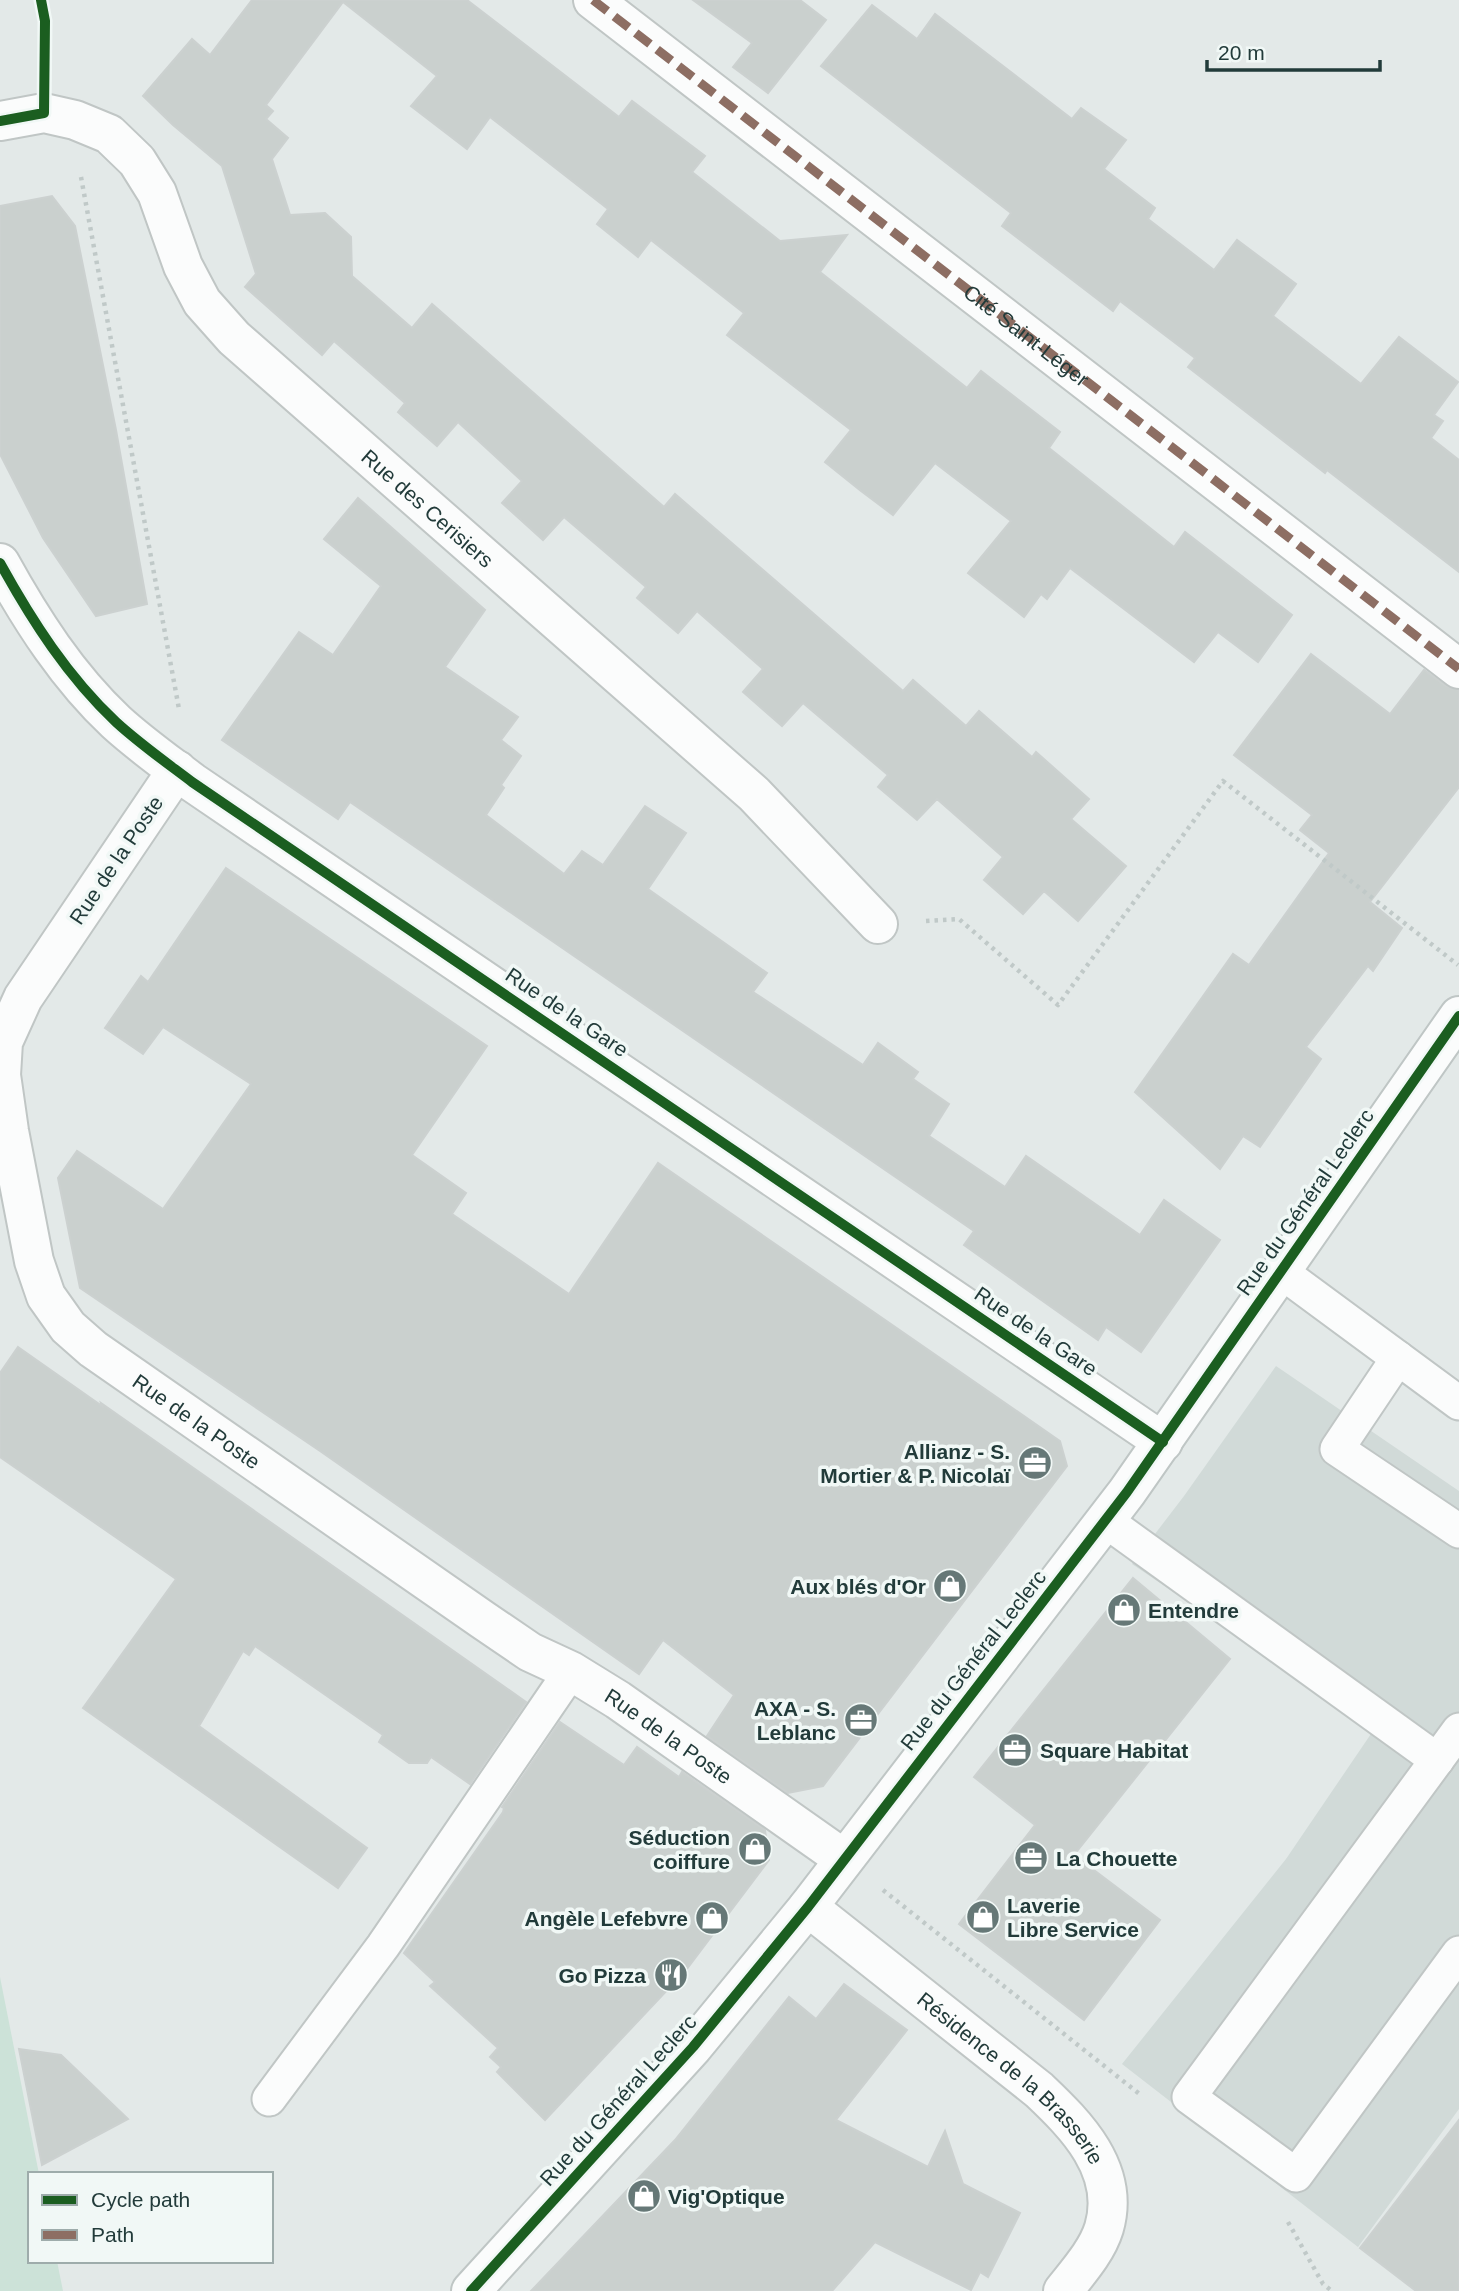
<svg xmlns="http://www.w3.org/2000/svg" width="1459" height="2291" font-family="Helvetica,sans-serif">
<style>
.built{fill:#d1dad8}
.green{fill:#cce2d8}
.building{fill:#cad0ce;stroke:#ccd1d0;stroke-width:2}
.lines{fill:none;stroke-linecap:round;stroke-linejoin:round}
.lane-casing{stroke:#c0c6c5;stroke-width:37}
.street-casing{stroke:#c0c6c5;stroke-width:42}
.secondary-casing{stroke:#bfc6c5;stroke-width:42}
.path{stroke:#c0c9c8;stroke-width:4.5;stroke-dasharray:3.5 5;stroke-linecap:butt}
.lane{stroke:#fbfcfc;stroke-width:33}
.street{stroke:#fbfcfc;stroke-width:38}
.secondary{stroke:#fbfcfc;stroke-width:38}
.quiet{stroke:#8d6e63;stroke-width:9;stroke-dasharray:18 9;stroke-linecap:butt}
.cycleway-casing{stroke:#f1f8f6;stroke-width:15}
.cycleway{stroke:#1b5e20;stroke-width:10}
.labels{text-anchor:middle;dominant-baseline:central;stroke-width:7;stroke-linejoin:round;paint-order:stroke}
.street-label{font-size:21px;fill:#223b3a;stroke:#f1f8f6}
.poi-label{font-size:21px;font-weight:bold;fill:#223b3a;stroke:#f1f8f6;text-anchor:end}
</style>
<rect width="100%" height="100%" fill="#e3e9e8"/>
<polygon class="built" points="1276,1366 1459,1491 1459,2109 1358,2247 1122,2064 1286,1859 1375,1728 1132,1564 1184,1496"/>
<polygon class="green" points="0,1977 39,2174 30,2174 30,2261 57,2261 63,2291 0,2291"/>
<g class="building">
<polygon points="252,0 467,0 619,117 632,101 705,156 692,172 780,241 847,235 820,272 967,388 981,371 1060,432 1049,448 1174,547 1185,532 1292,615 1258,662 1218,632 1194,662 1070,568 1047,599 1041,594 1024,617 968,573 1011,521 935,463 893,515 861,491 825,462 851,430 727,335 744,313 651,240 638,257 597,224 608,209 490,117 467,149 411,106 437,76 343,2 266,105 273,111 266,119 288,138 272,159 290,215 325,213 351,237 352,276 412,328 432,304 664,507 675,494 903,691 913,680 966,726 979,711 1032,757 1036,752 1089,799 1071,819 1126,866 1078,921 1044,891 1023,914 984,880 1003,857 937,799 917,820 878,787 888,775 803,703 782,726 743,692 763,669 697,611 678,633 637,598 646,587 564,517 543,540 502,503 522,481 458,422 437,446 398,412 405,403 334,341 322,355 245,287 256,274 222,166 173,125 143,96 192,39 210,55"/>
<polygon points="693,0 800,0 826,20 768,93 733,67 752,43"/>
<polygon points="872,5 917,39 935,14 1072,119 1081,108 1126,140 1104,169 1155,208 1148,219 1214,270 1237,240 1296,284 1273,316 1361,384 1399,337 1458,382 1434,415 1443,421 1431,438 1459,460 1459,572 1327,470 1325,473 1188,367 1195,358 1120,301 1113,311 1002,226 1011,213 821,66"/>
<polygon points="52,196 75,226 116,430 147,604 96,616 43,538 0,454 0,206"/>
<polygon points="358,498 485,610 445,667 518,717 501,740 521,756 501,785 504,788 486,815 564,874 582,851 603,865 645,806 686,833 648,889 767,973 753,992 863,1065 878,1043 918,1072 913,1079 949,1104 929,1136 1005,1187 1026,1156 1140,1235 1164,1200 1220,1240 1141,1352 1106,1327 1098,1340 1078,1326 964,1245 974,1231 350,802 338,819 222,740 299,632 333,655 381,586 324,539"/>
<polygon points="1311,654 1390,714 1424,670 1446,686 1459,690 1459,787 1370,902 1402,928 1373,971 1368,966 1306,1047 1321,1059 1260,1147 1243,1136 1220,1169 1135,1092 1233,954 1249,965 1329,853 1300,830 1312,815 1234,755"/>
<polygon points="226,868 487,1046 412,1155 466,1193 452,1214 569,1294 658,1163 1060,1441 1067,1466 823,1786 788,1793 707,1736 734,1695 663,1640 639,1674 320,1451 80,1288 58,1178 77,1151 163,1209 251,1084 163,1027 143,1054 105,1028 141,976 148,982"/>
<polygon points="18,1347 102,1406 101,1403 526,1702 470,1784 431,1757 427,1763 409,1763 379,1742 383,1735 255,1646 249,1655 243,1651 199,1726 367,1848 338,1888 83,1708 176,1579 0,1457 0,1373"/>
<polygon points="1133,1578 1230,1659 1074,1855 1160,1920 1084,2020 959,1924 1035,1825 974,1777"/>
<polygon points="560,1722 624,1765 637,1747 679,1777 682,1772 765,1830 769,1860 686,1970 545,2120 497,2072 501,2067 490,2057 498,2048 430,1986 435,1982 404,1953 503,1812 504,1808 502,1807"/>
<polygon points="844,1984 907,2030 836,2120 928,2167 945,2131 963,2184 1020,2213 988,2277 980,2272 971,2290 875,2242 832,2291 531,2291 675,2140 789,1997 816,2019"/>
<polygon points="19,2049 61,2055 128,2119 42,2165"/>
<polygon points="1459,2120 1459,2291 1416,2291 1360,2248"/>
</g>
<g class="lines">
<g class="lane-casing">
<g id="lane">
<polyline points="1280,1271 1459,1403"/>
<polyline points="1398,1358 1337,1449 1459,1531"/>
<polyline points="1106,1521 1437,1760"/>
<polyline points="1459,1730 1189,2097 1296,2175 1459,1953"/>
<polyline points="269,2099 383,1946 571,1671"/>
</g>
</g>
<g class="street-casing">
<g id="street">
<path id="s1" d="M 593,0 L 1459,669"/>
<path id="s2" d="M 0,121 L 44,113 L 75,120 L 109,134 L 137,161 L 157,193 L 183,266 L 202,302 L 234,338 L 754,794 L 878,924"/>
<path d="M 0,563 C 32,621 68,677 116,722 C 140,744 167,763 192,782 L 1163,1442"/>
<path id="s3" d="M 177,770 L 23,998 L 3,1042 L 1,1075 L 9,1131 L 34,1261 L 46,1296 L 68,1327 L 93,1349 L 483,1620 L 530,1652 L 571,1671 L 618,1700 L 844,1859"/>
<path id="s4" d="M 808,1907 L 1039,2090 C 1076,2125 1121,2170 1104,2228 C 1097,2251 1078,2272 1063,2291"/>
</g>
</g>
<g class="secondary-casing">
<polyline id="secondary" points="471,2291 693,2047 808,1907 1127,1492 1459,1016"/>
</g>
<g class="path">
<polyline points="41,0 45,21 44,64"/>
<polyline points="81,177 179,709"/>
<polyline points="926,921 959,919 1058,1005 1223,781 1458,965"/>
<polyline points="883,1890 1142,2096"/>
<polyline points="1288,2222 1323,2284 1332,2291"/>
</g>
<use href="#lane" class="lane"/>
<use href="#street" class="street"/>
<use href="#secondary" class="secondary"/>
<polyline class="quiet" points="593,0 1459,669"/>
<g class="cycleway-casing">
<g id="cycleway">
<polyline points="0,121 44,113 45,21 41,0"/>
<path d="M 0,563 C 32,621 68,677 116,722 C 140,744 167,763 192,782 L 1163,1442"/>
<polyline points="471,2291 693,2047 808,1907 1127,1492 1459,1016"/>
</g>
</g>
<use href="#cycleway" class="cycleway"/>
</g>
<defs>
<g id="office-disc" transform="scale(1.75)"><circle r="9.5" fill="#667877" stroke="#f1f8f6"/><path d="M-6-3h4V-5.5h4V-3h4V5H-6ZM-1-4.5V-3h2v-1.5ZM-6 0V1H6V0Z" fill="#fff"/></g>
<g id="shop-disc" transform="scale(1.75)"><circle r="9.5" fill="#667877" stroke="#f1f8f6"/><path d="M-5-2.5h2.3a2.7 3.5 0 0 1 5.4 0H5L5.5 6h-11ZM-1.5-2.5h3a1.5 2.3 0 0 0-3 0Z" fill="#fff"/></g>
<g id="restaurant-disc" transform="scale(1.75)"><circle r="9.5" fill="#667877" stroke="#f1f8f6"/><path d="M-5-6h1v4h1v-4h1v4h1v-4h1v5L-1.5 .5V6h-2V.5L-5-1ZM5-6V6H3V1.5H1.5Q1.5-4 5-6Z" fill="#fff"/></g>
</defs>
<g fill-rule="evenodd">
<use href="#office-disc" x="1035" y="1463"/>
<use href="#shop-disc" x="950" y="1586"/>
<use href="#shop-disc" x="1124" y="1610"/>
<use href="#office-disc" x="861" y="1720"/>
<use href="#office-disc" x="1015" y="1750"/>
<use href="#shop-disc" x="755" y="1849"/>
<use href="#office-disc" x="1031" y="1858"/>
<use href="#shop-disc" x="983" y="1917"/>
<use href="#shop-disc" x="712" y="1918"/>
<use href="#restaurant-disc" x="671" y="1975"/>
<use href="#shop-disc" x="644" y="2196"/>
</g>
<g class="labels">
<g class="street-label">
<text stroke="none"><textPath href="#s1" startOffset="548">Cité Saint-Léger</textPath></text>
<text stroke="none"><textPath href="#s2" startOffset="614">Rue des Cerisiers</textPath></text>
<text transform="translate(116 860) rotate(-56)">Rue de la Poste</text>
<text transform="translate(567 1012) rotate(34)">Rue de la Gare</text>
<text transform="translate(1305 1202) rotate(-55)">Rue du Général Leclerc</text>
<text transform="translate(1036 1331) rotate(34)">Rue de la Gare</text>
<text stroke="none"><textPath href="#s3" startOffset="780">Rue de la Poste</textPath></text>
<text transform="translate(973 1660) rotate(-52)">Rue du Général Leclerc</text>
<text stroke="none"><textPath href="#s3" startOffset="1348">Rue de la Poste</textPath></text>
<text stroke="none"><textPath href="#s4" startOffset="266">Résidence de la Brasserie</textPath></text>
<text transform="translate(618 2100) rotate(-48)">Rue du Général Leclerc</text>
</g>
<g class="poi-label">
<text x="1010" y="1451">Allianz - S.<tspan x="1010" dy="24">Mortier &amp; P. Nicolaï</tspan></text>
<text x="926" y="1586">Aux blés d'Or</text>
<text x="1148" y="1610" text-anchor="start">Entendre</text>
<text x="836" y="1708">AXA - S.<tspan x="836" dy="24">Leblanc</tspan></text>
<text x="1040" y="1750" text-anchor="start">Square Habitat</text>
<text x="730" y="1837">Séduction<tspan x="730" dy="24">coiffure</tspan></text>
<text x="1056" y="1858" text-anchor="start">La Chouette</text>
<text x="1007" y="1905" text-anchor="start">Laverie<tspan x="1007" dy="24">Libre Service</tspan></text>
<text x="688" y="1918">Angèle Lefebvre</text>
<text x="646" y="1975">Go Pizza</text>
<text x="668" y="2196" text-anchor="start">Vig'Optique</text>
</g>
</g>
<rect x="28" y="2172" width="245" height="91" fill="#f1f8f6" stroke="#9eacab" stroke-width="2"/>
<rect x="42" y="2195" width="35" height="10" fill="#1b5e20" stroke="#9eacab" stroke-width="2"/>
<text x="91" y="2207" font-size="21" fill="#223b3a">Cycle path</text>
<rect x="42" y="2230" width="35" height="10" fill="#8d6e63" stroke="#9eacab" stroke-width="2"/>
<text x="91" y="2242" font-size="21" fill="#223b3a">Path</text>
<path d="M1207 60v10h173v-10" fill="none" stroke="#223b3a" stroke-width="3.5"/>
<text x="1218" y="60" font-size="21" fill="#223b3a" stroke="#f1f8f6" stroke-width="5" paint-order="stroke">20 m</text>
</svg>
